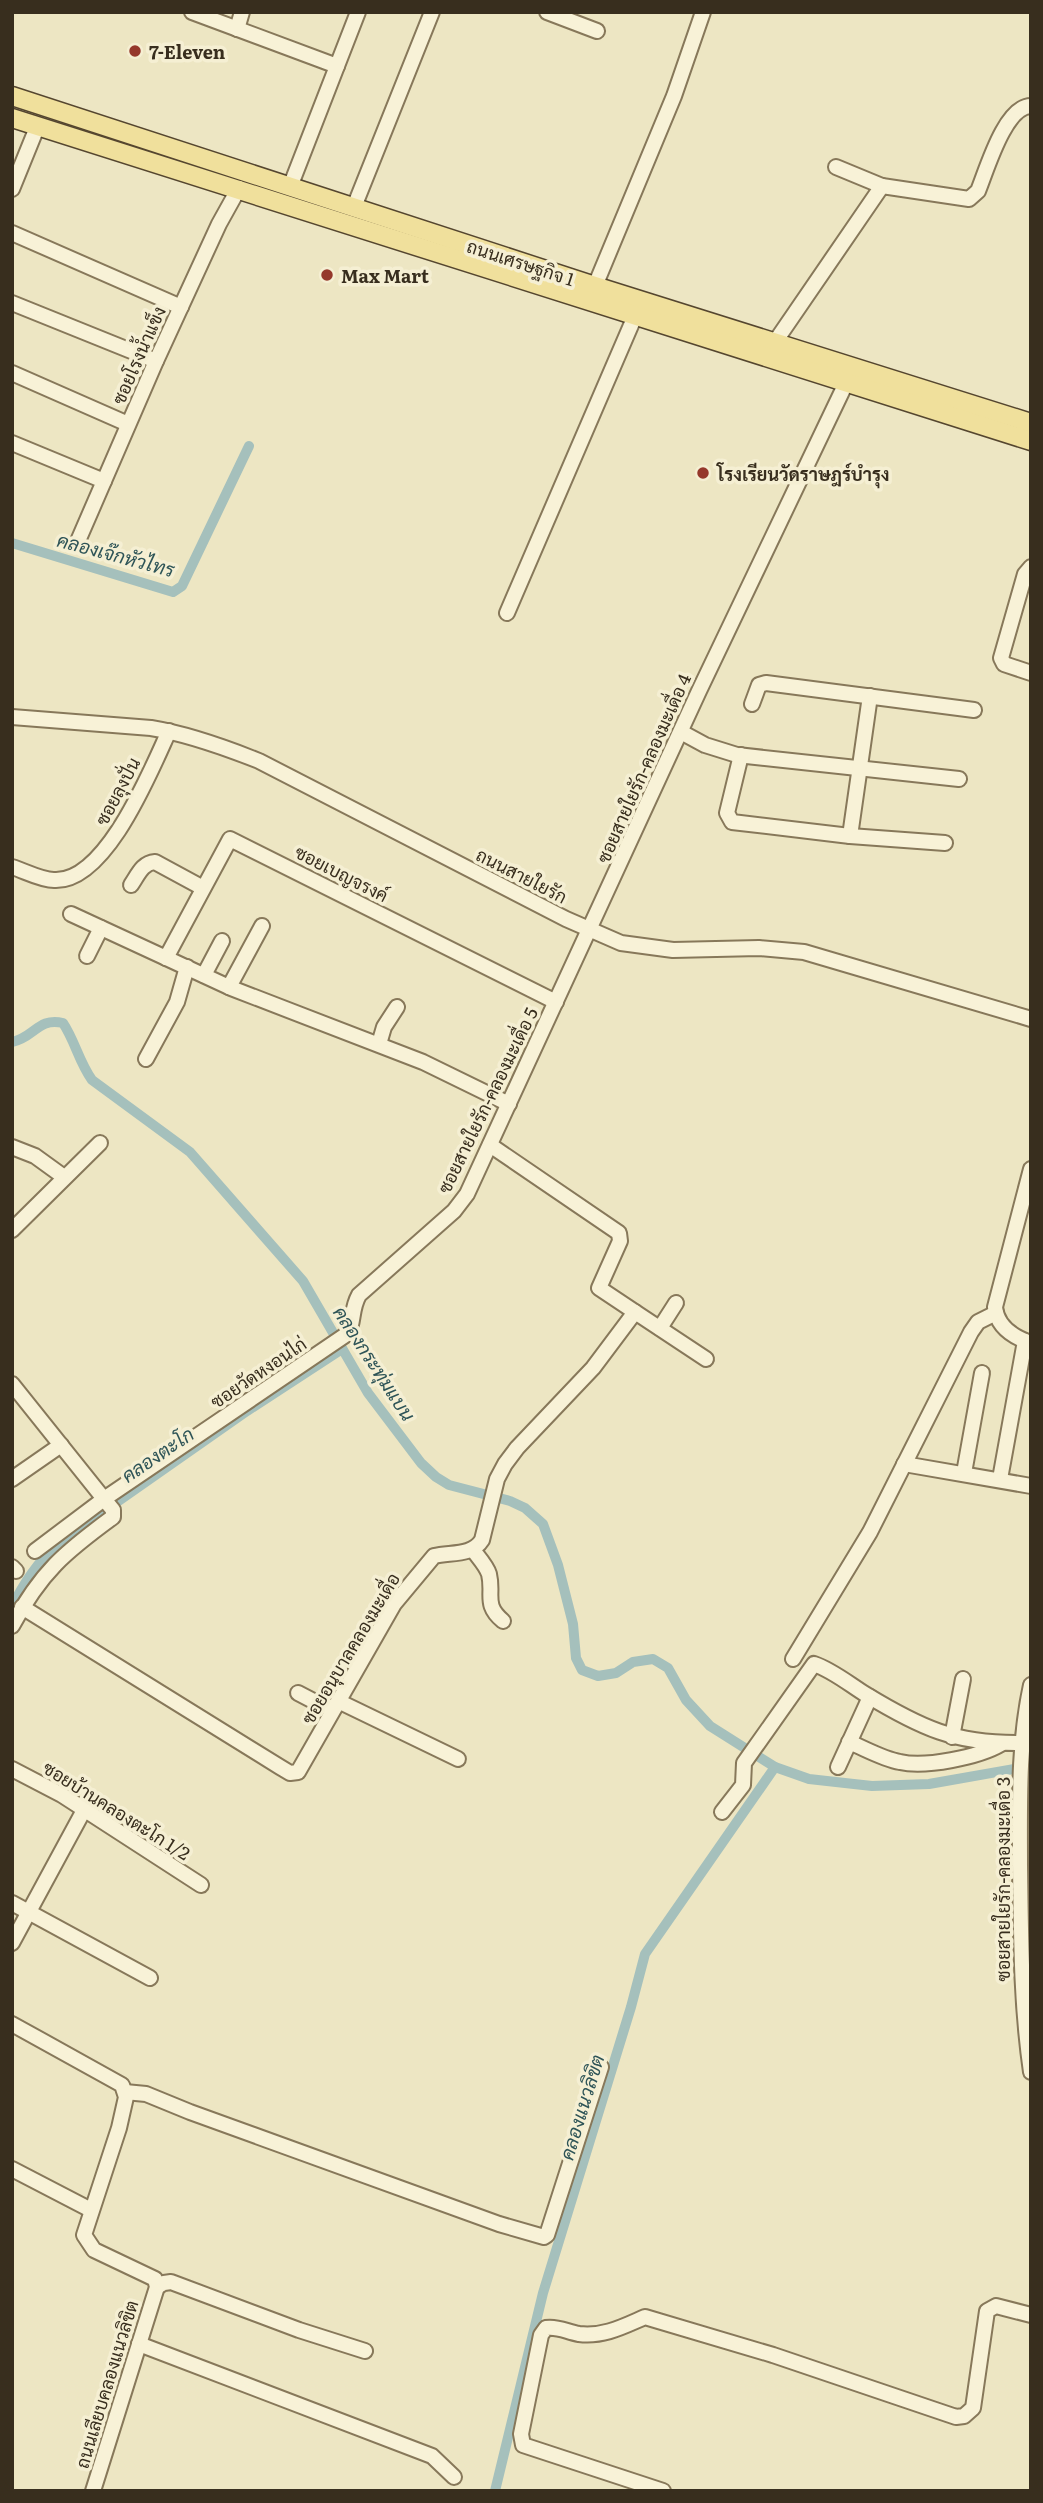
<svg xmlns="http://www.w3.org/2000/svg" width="1043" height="2503" font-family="Literata,Sarabun,serif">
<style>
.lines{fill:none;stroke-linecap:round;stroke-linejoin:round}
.canal{stroke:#a5c0bc;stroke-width:10}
.minor-casing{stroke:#87785a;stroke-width:18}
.major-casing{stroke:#55462f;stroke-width:21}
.minor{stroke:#f8f2d7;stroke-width:14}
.major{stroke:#f0e09c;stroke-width:18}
.poi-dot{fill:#95382b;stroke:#f5efd3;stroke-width:2.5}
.labels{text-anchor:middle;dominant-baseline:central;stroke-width:7;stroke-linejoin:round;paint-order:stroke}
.poi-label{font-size:18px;font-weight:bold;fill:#382e1e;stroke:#f5efd3;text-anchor:start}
.street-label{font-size:18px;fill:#382e1e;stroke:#f5efd3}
.water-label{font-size:19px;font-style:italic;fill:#2e5457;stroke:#f5efd3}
</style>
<rect width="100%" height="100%" fill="#ede6c3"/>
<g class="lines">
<g class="canal">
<polyline points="12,543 173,592 182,586 249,446"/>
<path d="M 12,1042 C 34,1038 38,1017 63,1023 C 75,1041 79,1062 92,1080 L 190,1152 L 303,1281 L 368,1393 L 421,1463 L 436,1477 L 449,1485 L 510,1501 L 525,1508 L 543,1524 L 558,1565 L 573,1624 L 576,1658 L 582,1670 L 598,1676 L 616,1673 L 633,1662 L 653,1659 L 668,1668 L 686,1700 L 710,1726 L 775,1767 L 809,1779 L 872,1786 L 929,1784 L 1031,1766"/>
<path d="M 12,1607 C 24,1582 37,1563 57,1544 L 247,1411 L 342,1349"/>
<polyline points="495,2491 543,2293 631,2007 645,1954 775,1767"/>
</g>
<g class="minor-casing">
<g id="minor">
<polyline points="192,12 337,66"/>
<polyline points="547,12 597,31"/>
<polyline points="237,29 242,12"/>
<polyline points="836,167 882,186"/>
<polyline points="290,187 358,12"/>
<polyline points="12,189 38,125"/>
<polyline points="354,207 432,12"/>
<polyline points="12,233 181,307"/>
<polyline points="595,286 674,96 703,12"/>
<polyline points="12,303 156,361"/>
<path d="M 775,342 L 882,186 L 969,199 L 978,191 C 987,169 1005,106 1031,106"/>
<polyline points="12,373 128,424"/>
<polyline points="12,443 104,481"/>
<polyline points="78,541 156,361 219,224 239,188"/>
<polyline points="1031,567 1025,574 1001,658 1004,664 1031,673"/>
<polyline points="507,613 635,316"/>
<polyline points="752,704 759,685 766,683 974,710"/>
<path d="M 12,717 L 151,728 C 188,734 224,747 259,761 L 566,919 L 621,943 L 673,950 L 759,948 L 804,952 L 1031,1019"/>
<polyline points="681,732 705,745 737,755 959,779"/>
<polyline points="741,755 727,813 732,822 850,836 945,843"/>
<polyline points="850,836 870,696"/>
<path d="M 12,867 C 25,871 41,880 54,880 C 106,883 151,770 169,731"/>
<path d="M 131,885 C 138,875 142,863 155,862 L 203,888"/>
<polyline points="71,914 231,988 423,1062 509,1104"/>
<polyline points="87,956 101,928"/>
<polyline points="166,958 230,839 556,1002"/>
<polyline points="204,975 222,941"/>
<polyline points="229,987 262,926"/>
<polyline points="379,1044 384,1027 397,1007"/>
<polyline points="146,1059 177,1002 187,967"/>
<polyline points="12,1147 35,1156 64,1177"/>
<path d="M 1031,1169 L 995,1307 C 997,1327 1013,1337 1031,1343"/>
<polyline points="12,1230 100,1143"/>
<polyline points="635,1312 706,1359"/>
<polyline points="660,1328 676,1303"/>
<path d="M 12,1384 L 104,1499 L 347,1334 C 355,1323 350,1311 359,1295 L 454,1211 L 467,1194 L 699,691 L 847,381"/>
<polyline points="904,1464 1031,1486"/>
<polyline points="964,1473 982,1373"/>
<polyline points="12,1479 61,1445"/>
<polyline points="1000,1479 1025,1341"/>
<path d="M 473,1550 C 478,1557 486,1565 489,1574 C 494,1595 483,1604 503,1621"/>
<polyline points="12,1567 16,1571"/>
<path d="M 22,1607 L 280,1767 L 290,1773 L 298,1772 L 394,1604 L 434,1556 C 451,1552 472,1556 482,1540 L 497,1479 L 505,1464 L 517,1448 L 593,1368 L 635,1312 L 599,1288 L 620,1241 L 619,1233 L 490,1145"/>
<path d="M 12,1626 C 41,1572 65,1552 113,1517 L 113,1510 L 104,1499 L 35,1551"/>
<polyline points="793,1659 870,1532 971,1332 978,1322 996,1313"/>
<path d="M 1031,1685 C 1018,1745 1020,1804 1020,1865 C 1021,1935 1021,2003 1031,2072"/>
<polyline points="298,1693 323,1706 335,1707"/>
<polyline points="338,1701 458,1759"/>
<polyline points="952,1737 963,1679"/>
<path d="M 849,1742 C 866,1749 883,1759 900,1762 C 925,1768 979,1757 1001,1744"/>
<polyline points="838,1767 870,1697"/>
<polyline points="12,1769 62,1795 201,1885"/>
<path d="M 722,1812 L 743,1785 L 744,1763 L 814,1664 C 832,1670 849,1684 865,1694 C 921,1728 955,1744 1021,1743"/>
<polyline points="12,1903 150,1978"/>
<polyline points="12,1943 84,1810"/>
<polyline points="12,2024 122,2085 126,2097 119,2128 84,2235 94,2250 155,2279 157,2287 93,2491"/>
<polyline points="125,2092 146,2094 190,2112 499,2224 544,2237 547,2235 601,2067"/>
<polyline points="12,2169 91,2210"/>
<polyline points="157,2287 164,2283 171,2282 299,2330 365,2351"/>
<polyline points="139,2344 432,2456 454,2477"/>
<path d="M 663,2491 L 523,2445 L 521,2434 L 541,2335 L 546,2328 C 558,2326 567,2332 579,2334 C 604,2337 624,2326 645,2317 L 773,2355 L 956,2417 L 964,2416 L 973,2408 L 987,2311 L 996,2306 L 1031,2315"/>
</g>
</g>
<g class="major-casing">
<g id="major">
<polyline points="12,96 595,286 1031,423"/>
<polyline points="12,118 1031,441"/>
</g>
</g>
<use href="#minor" class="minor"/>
<use href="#major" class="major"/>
</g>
<g class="poi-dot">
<circle cx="135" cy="51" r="7"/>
<circle cx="327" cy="275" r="7"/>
<circle cx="703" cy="473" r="7"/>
</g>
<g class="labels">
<g class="poi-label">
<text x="149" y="51">7-Eleven</text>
<text x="341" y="275">Max Mart</text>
<text x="717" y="473">โรงเรียนวัดราษฎร์บํารุง</text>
</g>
<g class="street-label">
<text transform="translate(521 262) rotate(18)">ถนนเศรษฐกิจ 1</text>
<text transform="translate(138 355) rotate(-66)">ซอยโรงน้ำแข็ง</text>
<text transform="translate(643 768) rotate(-66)">ซอยสายใยรัก-คลองมะเดื่อ 4</text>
<text transform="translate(117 791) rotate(-62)">ซอยลุงปั่น</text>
<text transform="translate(342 873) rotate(27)">ซอยเบญจรงค์</text>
<text transform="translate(522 875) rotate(27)">ถนนสายใยรัก</text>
<text transform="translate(487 1100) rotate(-64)">ซอยสายใยรัก-คลองมะเดื่อ 5</text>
<text transform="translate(258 1372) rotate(-34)">ซอยวัดหงอนไก่</text>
<text transform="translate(350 1648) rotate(-59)">ซอยอนุบาลคลองมะเดื่อ</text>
<text transform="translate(117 1810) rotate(32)">ซอยบ้านคลองตะโก 1/2</text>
<text transform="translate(1002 1879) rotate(-90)">ซอยสายใยรัก-คลองมะเดื่อ 3</text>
<text transform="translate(106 2384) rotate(-73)">ถนนเลียบคลองแนวลิขิต</text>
</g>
<g class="water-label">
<text transform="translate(116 554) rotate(15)">คลองเจ๊กหัวไทร</text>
<text transform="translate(375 1363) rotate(57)">คลองกระทุ่มแบน</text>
<text transform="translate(157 1454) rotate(-34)">คลองตะโก</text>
<text transform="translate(581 2107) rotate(-73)">คลองแนวลิขิต</text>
</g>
</g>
<rect width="1043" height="2503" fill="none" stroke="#382e1e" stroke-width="28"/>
</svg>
